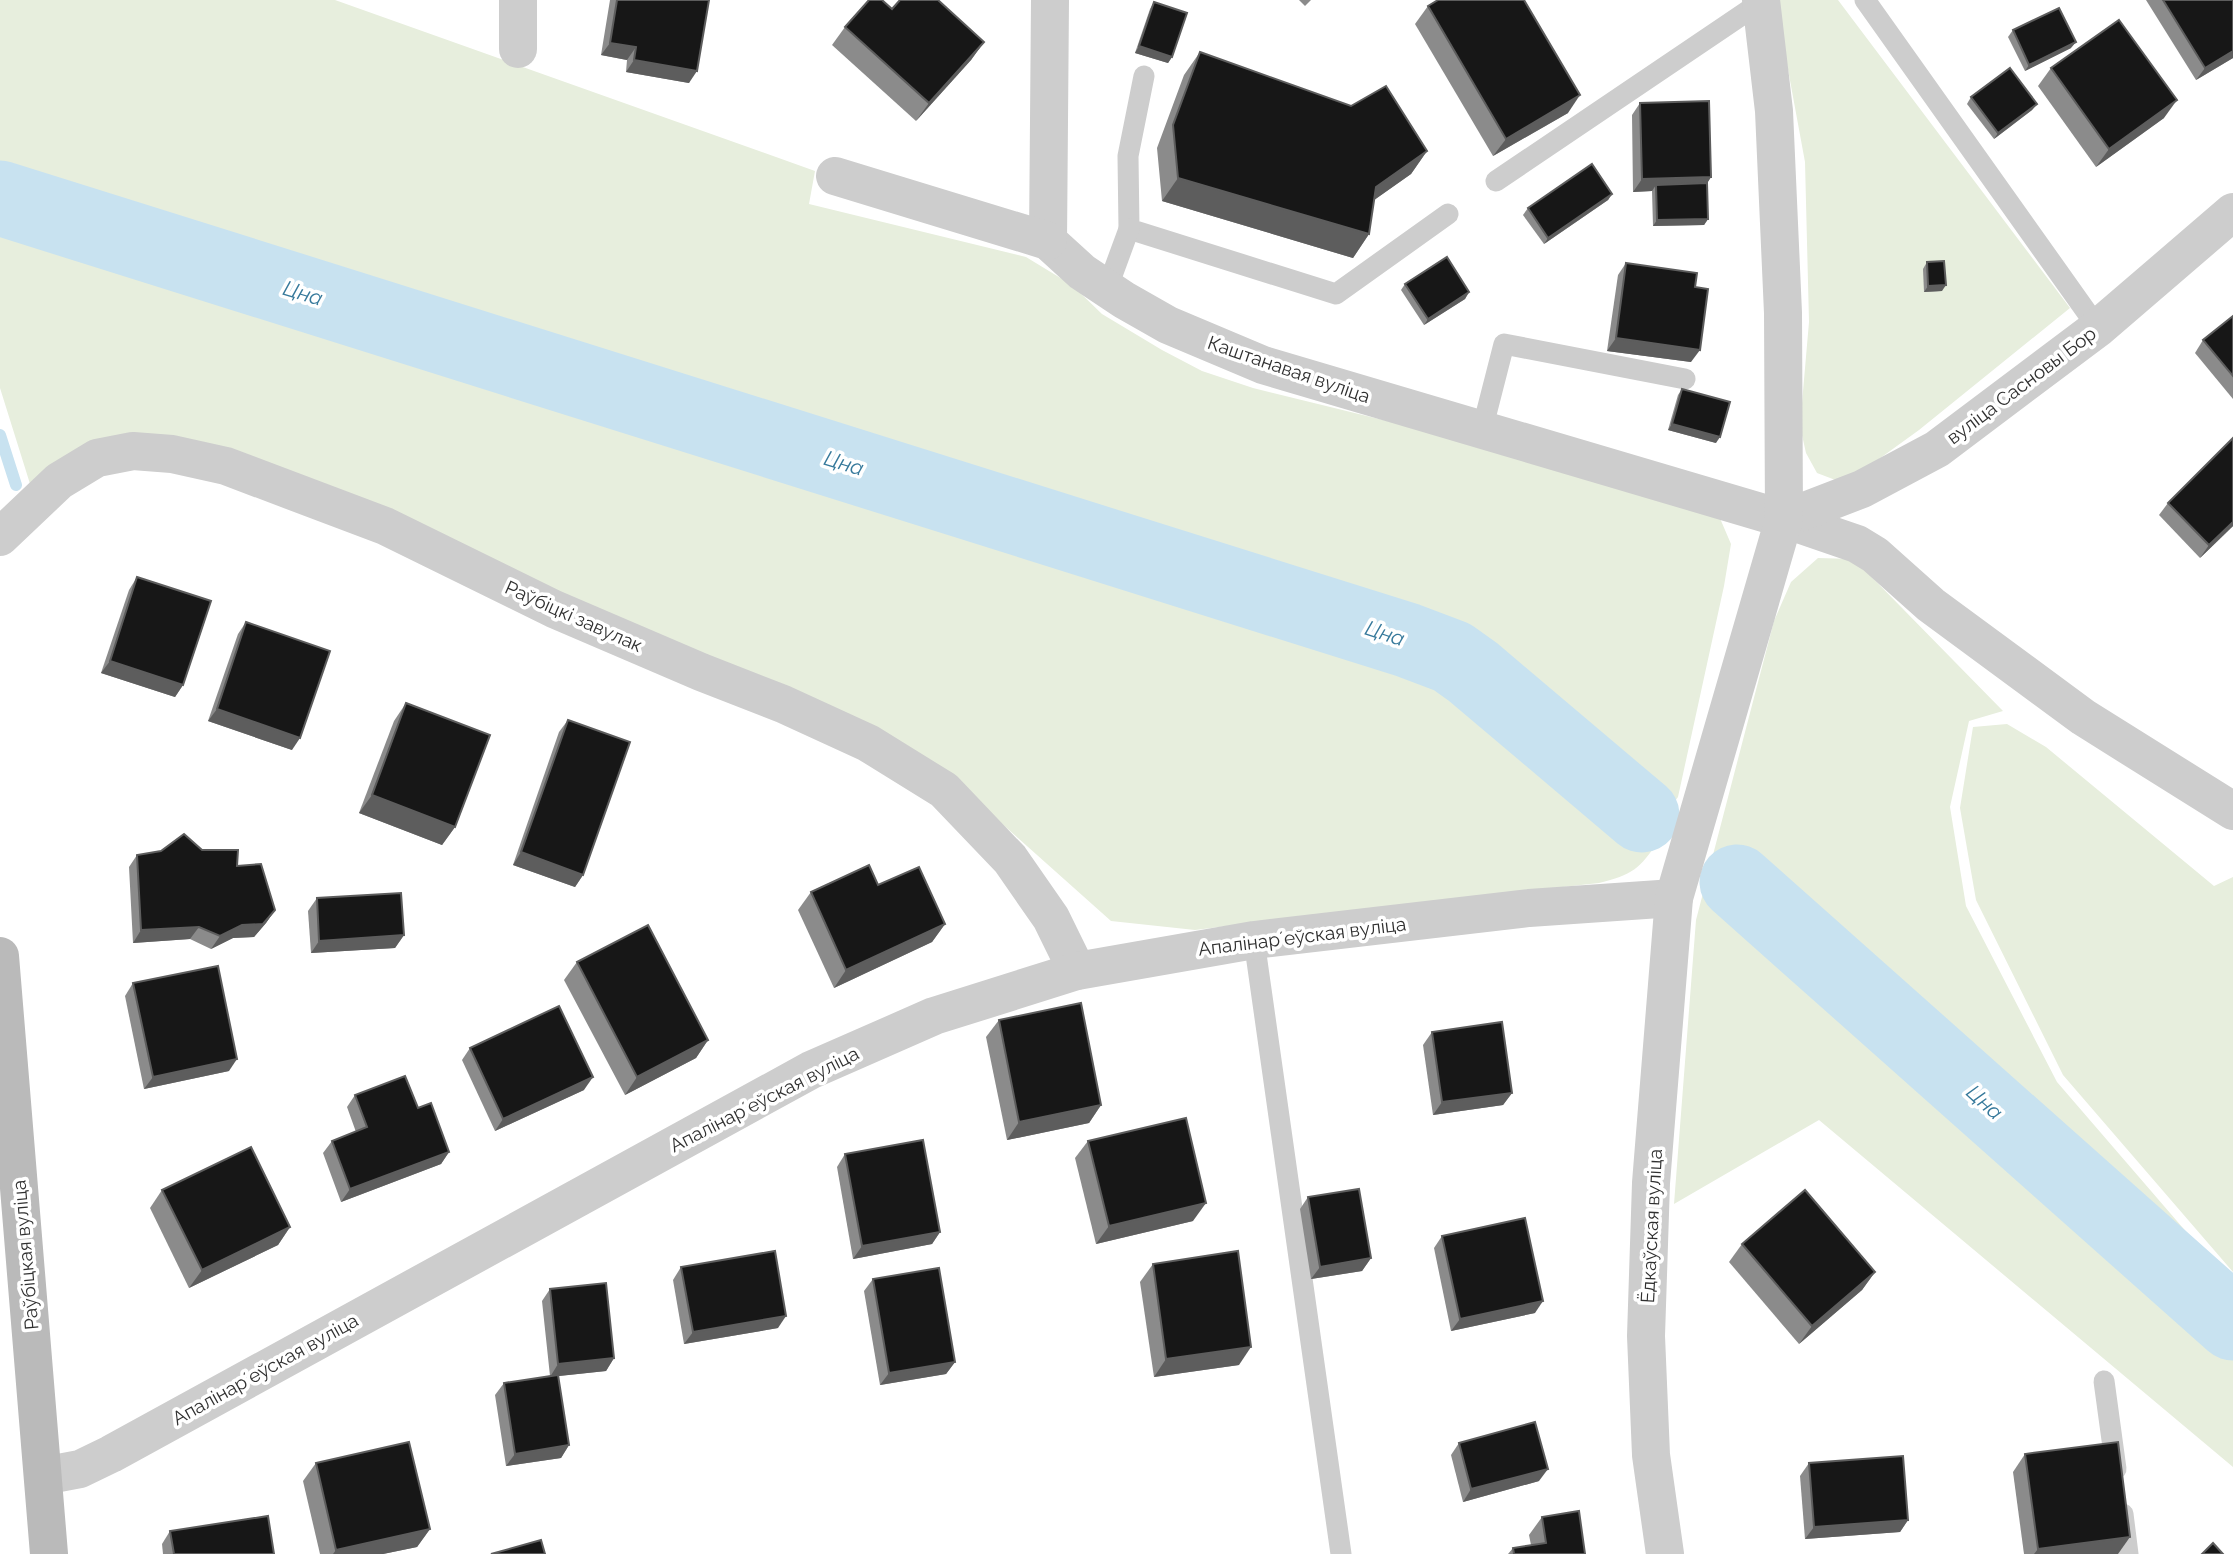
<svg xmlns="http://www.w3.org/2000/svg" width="2233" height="1554" font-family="Raleway,sans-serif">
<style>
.green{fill:#e7eedd}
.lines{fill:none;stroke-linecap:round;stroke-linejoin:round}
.stream{stroke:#c8e2f0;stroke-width:12}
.river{stroke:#c8e2f0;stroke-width:75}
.lane{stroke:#cdcdcd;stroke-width:21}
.street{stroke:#cdcdcd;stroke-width:38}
.secondary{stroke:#bababa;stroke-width:38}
.wall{fill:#8b8b8b}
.shaded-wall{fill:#5d5d5d}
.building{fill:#171717;stroke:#5d5d5d;stroke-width:2}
.labels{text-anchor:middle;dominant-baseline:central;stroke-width:7;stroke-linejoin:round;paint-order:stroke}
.street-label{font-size:19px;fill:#303030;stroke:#fff}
.water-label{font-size:21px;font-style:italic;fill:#36799b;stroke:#fff}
</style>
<rect width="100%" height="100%" fill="#fff"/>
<g class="green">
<polygon points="0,0 335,0 815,171 809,204 1026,257 1072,285 1102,314 1162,350 1202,371 1253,388 1702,498 1719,516 1731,544 1724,586 1678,797 1663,817 1467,645 0,169"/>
<polygon points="1779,0 1838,0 2070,308 1919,430 1861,472 1838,481 1817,473 1806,453 1800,426 1809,322 1805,162 1780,26"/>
<path d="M 0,212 L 1442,666 L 1472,687 L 1659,840 C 1640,869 1632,875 1599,883 L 1364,909 L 1195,930 L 1111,921 L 943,771 L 230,453 L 31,487 L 0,388 Z"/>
<polygon points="1818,558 1854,559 2003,711 1969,721 1950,807 1966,906 2057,1082 2233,1286 2233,1467 1819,1120 1674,1204 1696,920 1774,621 1791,582"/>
<polygon points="2007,724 2046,747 2214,886 2233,877 2233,1272 2063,1075 1976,900 1960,808 1973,727"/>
</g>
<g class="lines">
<polyline class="stream" points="0,435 16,485"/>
<g class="river">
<polyline points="0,198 1407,640 1452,657 1473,672 1642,815"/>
<polyline points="1737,882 2233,1323"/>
</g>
<g class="lane">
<polyline points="1865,0 2098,328"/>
<polyline points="1144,76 1128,156 1129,229 1336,294 1448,214"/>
<polyline points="1496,181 1761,2"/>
<polyline points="1107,289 1129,229"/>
<polyline points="1482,430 1504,344 1685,379"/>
<polyline points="1254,940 1341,1554"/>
<polyline points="2104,1381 2116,1469"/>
<polyline points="2123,1514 2128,1554"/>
</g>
<g class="street">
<polyline points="518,0 518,49"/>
<polyline points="1050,0 1048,241 1082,272 1124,300 1168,325 1263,365 1784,519 1857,544 1875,555 1931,605 2083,717 2233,811"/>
<polyline points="835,176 1048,241"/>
<polyline points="1784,519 1862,489 1937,449 2098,328 2233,212"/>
<polyline points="0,537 59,481 97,458 133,451 172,454 226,466 385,526 554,609 701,672 783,704 868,743 944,790 1010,859 1051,918 1077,971"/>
<polyline points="43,1476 80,1469 111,1454 811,1070 934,1016 1077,971 1254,940 1529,908 1674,898"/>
<polyline points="1665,1554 1651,1455 1646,1336 1651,1183 1674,898 1784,519 1783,313 1774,111 1761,0"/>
</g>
<polyline class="secondary" points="0,956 49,1554"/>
</g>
<g class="wall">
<polygon points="610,0 709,0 689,83 626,72 627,60 601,55"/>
<polygon points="1299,0 1311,0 1305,6"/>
<polygon points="2146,0 2233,0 2233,58 2196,80"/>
<polygon points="1154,2 1172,57 1168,63 1135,53 1150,9"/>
<polygon points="1428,6 1568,113 1493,156 1415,24"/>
<polygon points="892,9 984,42 971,60 916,121 832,45 845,27"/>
<polygon points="2013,30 2071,48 2025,71 2008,37"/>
<polygon points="1200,52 1427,151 1411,174 1374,200 1369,234 1353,258 1162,201 1157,148 1184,75"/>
<polygon points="2051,68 2164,118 2096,167 2038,86"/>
<polygon points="1971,97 2037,104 2032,110 1994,139 1967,104"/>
<polygon points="1640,103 1711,177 1707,183 1708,219 1704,225 1653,226 1652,191 1633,192 1632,115"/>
<polygon points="1612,194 1608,200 1544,244 1523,215 1528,208"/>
<polygon points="1927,262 1942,291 1924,292 1923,269"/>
<polygon points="1626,263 1695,287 1691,362 1607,351 1618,275"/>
<polygon points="1405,284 1469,292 1465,299 1424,325 1401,290"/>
<polygon points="2233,316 2233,399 2195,353 2203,340"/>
<polygon points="1682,389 1716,443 1668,430 1678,395"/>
<polygon points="2168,503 2233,526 2200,558 2159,515"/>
<polygon points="137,577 183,685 175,697 101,673 129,590"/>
<polygon points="246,622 292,750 208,721 238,634"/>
<polygon points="406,703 455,827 442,845 359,813 394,721"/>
<polygon points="568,720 583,875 575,887 513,865 559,732"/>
<polygon points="202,850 237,866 275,910 266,923 254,937 233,938 211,949 190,939 133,943 129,867 137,855"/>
<polygon points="878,885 945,924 932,942 834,988 798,910 811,892"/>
<polygon points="317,898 404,935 395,948 311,953 308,911"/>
<polygon points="577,962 708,1040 696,1058 625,1095 564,980"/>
<polygon points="133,983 229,1071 144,1089 125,996"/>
<polygon points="999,1020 1101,1105 1089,1123 1007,1140 986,1037"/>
<polygon points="1432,1032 1512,1093 1503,1105 1433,1115 1423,1045"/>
<polygon points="470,1048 584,1090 495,1131 462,1060"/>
<polygon points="355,1095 418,1108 449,1152 441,1164 341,1202 323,1153 332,1141 356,1132 347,1107"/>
<polygon points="1088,1141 1193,1221 1096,1244 1075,1158"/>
<polygon points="845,1154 940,1232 932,1244 853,1259 837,1167"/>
<polygon points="162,1190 290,1227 278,1245 189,1288 150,1208"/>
<polygon points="1308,1197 1371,1258 1362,1271 1311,1279 1300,1209"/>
<polygon points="1442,1236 1535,1313 1451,1331 1434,1248"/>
<polygon points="1742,1244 1875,1272 1862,1290 1799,1344 1729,1262"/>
<polygon points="1153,1264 1239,1365 1154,1377 1140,1282"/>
<polygon points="681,1267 778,1328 684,1344 673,1280"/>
<polygon points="873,1279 955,1362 946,1374 880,1385 864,1291"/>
<polygon points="550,1289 614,1358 606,1371 558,1376 569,1445 561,1458 506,1466 495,1395 504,1383 550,1376 542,1301"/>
<polygon points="1459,1443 1539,1481 1463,1502 1451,1455"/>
<polygon points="2025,1454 2118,1554 2024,1554 2013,1472"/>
<polygon points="316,1463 430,1529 417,1547 383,1554 320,1554 303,1481"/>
<polygon points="1809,1463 1908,1520 1900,1532 1805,1539 1800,1476"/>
<polygon points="1542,1517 1585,1554 1508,1554 1513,1548 1531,1545 1529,1535"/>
<polygon points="170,1531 274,1554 163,1554 162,1544"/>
</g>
<g class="shaded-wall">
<polygon points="984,42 971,60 916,121 929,103"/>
<polygon points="2076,42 2071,48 2025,71 2029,65"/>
<polygon points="610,43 636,47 627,60 601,55"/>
<polygon points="1139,46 1172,57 1168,63 1135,53"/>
<polygon points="2233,51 2233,58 2196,80 2205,68"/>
<polygon points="634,60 697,71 689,83 626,72"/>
<polygon points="1580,95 1568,113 1493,156 1506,139"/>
<polygon points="2177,100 2164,118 2096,167 2109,149"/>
<polygon points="2037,104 2032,110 1994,139 1998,133"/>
<polygon points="1427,151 1411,174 1360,210 1376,187"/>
<polygon points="1711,177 1703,190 1656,185 1652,191 1633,192 1642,179"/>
<polygon points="1178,178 1369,234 1353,258 1162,201"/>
<polygon points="1612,194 1608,200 1544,244 1548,238"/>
<polygon points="1708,219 1704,225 1653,226 1657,220"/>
<polygon points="1946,285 1942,291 1924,292 1928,286"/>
<polygon points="1469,292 1465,299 1424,325 1428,319"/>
<polygon points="1616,338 1700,350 1691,362 1607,351"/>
<polygon points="1672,424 1720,437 1716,443 1668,430"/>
<polygon points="2233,522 2233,526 2200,558 2209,545"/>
<polygon points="110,661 183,685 175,697 101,673"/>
<polygon points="217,709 300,738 292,750 208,721"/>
<polygon points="372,795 455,827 442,845 359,813"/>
<polygon points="521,852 583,875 575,887 513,865"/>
<polygon points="275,910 266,923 254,937 233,938 211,949 220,936"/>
<polygon points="945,924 932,942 834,988 846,970"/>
<polygon points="199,927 190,939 133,943 141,930"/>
<polygon points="404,935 395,948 311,953 319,941"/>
<polygon points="708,1040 696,1058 625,1095 637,1077"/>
<polygon points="237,1059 229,1071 144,1089 153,1077"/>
<polygon points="593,1077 584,1090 495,1131 503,1119"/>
<polygon points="1512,1093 1503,1105 1433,1115 1442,1102"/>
<polygon points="1101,1105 1089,1123 1007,1140 1019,1122"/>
<polygon points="449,1152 441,1164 341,1202 350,1189"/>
<polygon points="1206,1203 1193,1221 1096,1244 1109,1226"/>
<polygon points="290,1227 278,1245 189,1288 202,1270"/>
<polygon points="940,1232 932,1244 853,1259 862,1246"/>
<polygon points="1371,1258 1362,1271 1311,1279 1320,1267"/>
<polygon points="1875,1272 1862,1290 1799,1344 1812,1326"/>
<polygon points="1543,1301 1535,1313 1451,1331 1460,1319"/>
<polygon points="786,1316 778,1328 684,1344 693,1332"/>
<polygon points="1251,1347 1239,1365 1154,1377 1166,1359"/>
<polygon points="614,1358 606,1371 550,1377 558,1364"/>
<polygon points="955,1362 946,1374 880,1385 889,1373"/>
<polygon points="569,1445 561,1458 506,1466 515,1454"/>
<polygon points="1548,1469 1539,1481 1463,1502 1471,1489"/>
<polygon points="1908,1520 1900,1532 1805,1539 1814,1527"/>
<polygon points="430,1529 417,1547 383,1554 333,1554 336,1550"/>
<polygon points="2130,1537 2118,1554 2034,1554 2038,1549"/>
</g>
<g class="building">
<polygon points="617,0 709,0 697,71 634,60 636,47 610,43"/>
<polygon points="869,0 882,0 892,9 900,0 938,0 984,42 929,103 845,27"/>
<polygon points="1438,0 1524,0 1580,95 1506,139 1428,6"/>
<polygon points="2163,0 2233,0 2233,51 2205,68"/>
<polygon points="1154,2 1187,13 1172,57 1139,46"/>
<polygon points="2059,8 2076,42 2029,65 2013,30"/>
<polygon points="2119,20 2177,100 2109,149 2051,68"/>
<polygon points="1200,52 1351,106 1386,86 1427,151 1376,187 1369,234 1178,178 1173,125"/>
<polygon points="2010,68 2037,104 1998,133 1971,97"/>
<polygon points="1709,101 1711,177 1642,179 1640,103"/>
<polygon points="1592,164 1612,194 1548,238 1528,208"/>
<polygon points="1707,183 1708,219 1657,220 1656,185"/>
<polygon points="1447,257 1469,292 1428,319 1405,284"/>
<polygon points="1944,261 1946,285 1928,286 1927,262"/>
<polygon points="1626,263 1697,273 1695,287 1708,289 1700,350 1616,338"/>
<polygon points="2233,316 2233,376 2203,340"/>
<polygon points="1682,389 1730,402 1720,437 1672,424"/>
<polygon points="2233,438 2233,522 2209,545 2168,503"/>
<polygon points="137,577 211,601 183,685 110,661"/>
<polygon points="246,622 330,651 300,738 217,709"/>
<polygon points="406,703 490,735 455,827 372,795"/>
<polygon points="568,720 630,742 583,875 521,852"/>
<polygon points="184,834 202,850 238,850 237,866 261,864 275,910 263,924 242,925 220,936 199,927 141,930 137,855 161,851"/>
<polygon points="869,865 878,885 919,867 945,924 846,970 811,892"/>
<polygon points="401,893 404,935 319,941 317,898"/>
<polygon points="648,925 708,1040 637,1077 577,962"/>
<polygon points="218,966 237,1059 153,1077 133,983"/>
<polygon points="1081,1003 1101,1105 1019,1122 999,1020"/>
<polygon points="559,1006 593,1077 503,1119 470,1048"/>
<polygon points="1502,1022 1512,1093 1442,1102 1432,1032"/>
<polygon points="405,1076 418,1108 431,1103 449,1152 350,1189 332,1141 367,1127 355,1095"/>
<polygon points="1186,1118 1206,1203 1109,1226 1088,1141"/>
<polygon points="923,1140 940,1232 862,1246 845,1154"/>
<polygon points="251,1147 290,1227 202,1270 162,1190"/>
<polygon points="1359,1189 1371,1258 1320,1267 1308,1197"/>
<polygon points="1805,1190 1875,1272 1812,1326 1742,1244"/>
<polygon points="1525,1218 1543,1301 1460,1319 1442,1236"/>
<polygon points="775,1251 786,1316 693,1332 681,1267"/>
<polygon points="1238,1251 1251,1347 1166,1359 1153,1264"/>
<polygon points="939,1268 955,1362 889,1373 873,1279"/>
<polygon points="606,1283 614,1358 558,1364 550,1289"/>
<polygon points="558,1375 569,1445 515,1454 504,1383"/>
<polygon points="1535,1422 1548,1469 1471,1489 1459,1443"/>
<polygon points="409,1442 430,1529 336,1550 316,1463"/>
<polygon points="2118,1442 2130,1537 2038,1549 2025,1454"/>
<polygon points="1903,1456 1908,1520 1814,1527 1809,1463"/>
<polygon points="1579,1511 1585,1554 1514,1554 1513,1548 1546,1543 1542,1517"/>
<polygon points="268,1516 274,1554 174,1554 170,1531"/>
<polygon points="541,1540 545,1554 491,1554"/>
<polygon points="2213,1543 2223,1554 2202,1554"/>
</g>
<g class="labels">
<g class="street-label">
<text transform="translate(1289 369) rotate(19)">Каштанавая вуліца</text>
<text transform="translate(2021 385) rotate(-37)">вуліца Сасновы Бор</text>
<text transform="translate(574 616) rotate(24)">Раўбіцкі завулак</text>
<text transform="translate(1302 936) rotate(-7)">Апалінарʼеўская вуліца</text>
<text transform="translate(764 1099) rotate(-27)">Апалінарʼеўская вуліца</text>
<text transform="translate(1651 1226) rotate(-87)">Ёдкаўская вуліца</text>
<text transform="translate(25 1255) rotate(-95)">Раўбіцкая вуліца</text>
<text transform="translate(265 1369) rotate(-29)">Апалінарʼеўская вуліца</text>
</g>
<g class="water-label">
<text transform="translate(303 293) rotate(17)">Цна</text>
<text transform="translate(844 463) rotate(17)">Цна</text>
<text transform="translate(1385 633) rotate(18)">Цна</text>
<text transform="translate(1985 1102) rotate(42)">Цна</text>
</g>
</g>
</svg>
